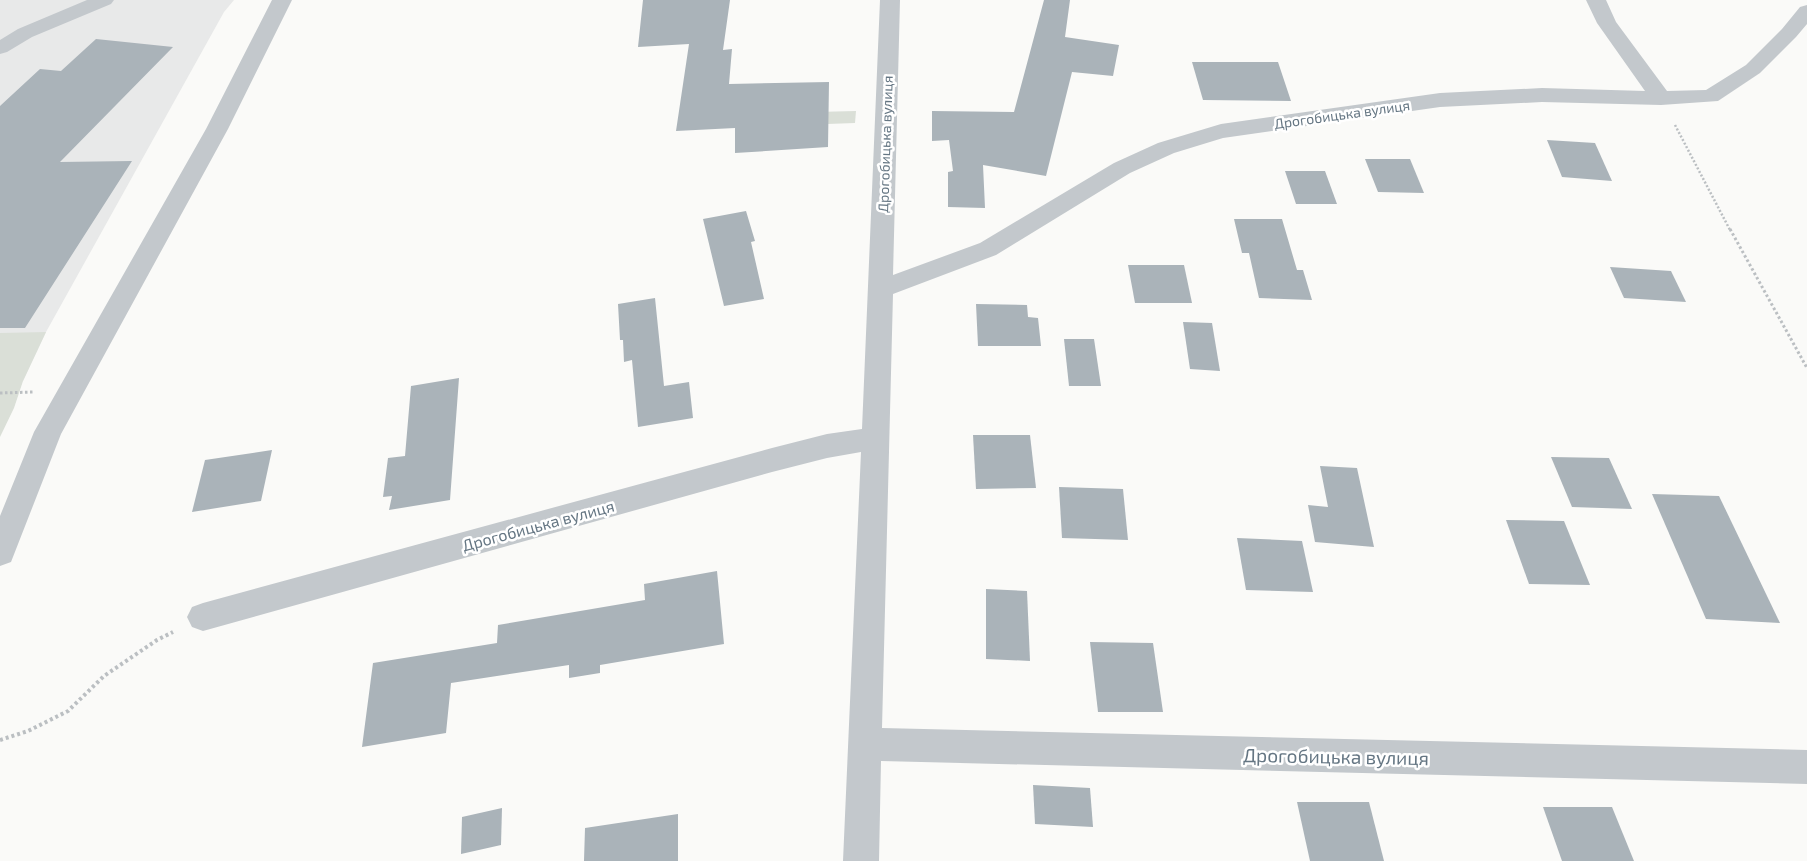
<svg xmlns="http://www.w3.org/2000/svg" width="1807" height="861" font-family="'Exo 2',sans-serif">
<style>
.built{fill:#e8e9e9}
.green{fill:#dadfd7}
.building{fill:#aab3b9}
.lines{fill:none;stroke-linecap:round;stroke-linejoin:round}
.path-far2{stroke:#bbbfc2;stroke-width:2.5;stroke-dasharray:2 2;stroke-linecap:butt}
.path-far1{stroke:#bbbfc2;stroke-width:3;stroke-dasharray:2.5 2.5;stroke-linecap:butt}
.path{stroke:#bbbfc2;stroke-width:4;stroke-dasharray:3 3;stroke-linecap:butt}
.minor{fill:#c3c8cc;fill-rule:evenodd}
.labels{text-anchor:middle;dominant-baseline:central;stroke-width:5;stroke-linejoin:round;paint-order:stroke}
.far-street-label{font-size:14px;fill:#657683;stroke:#fff}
.street-label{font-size:16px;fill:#657683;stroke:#fff}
.near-street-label{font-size:19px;fill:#657683;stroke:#fff}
</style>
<rect width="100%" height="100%" fill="#fafaf8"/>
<polygon class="built" points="0,0 234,0 224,12 46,332 23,381 0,381"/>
<g class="green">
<polygon points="856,111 855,123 772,126 773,113"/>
<polygon points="46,332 23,381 14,408 0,437 0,333"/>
</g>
<g class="building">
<polygon points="643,0 730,0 723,50 732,49 729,84 829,82 828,147 735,153 735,128 676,131 689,44 638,47"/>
<polygon points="1044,0 1070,0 1065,37 1119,45 1113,76 1072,72 1046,176 983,165 985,208 948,207 948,172 953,171 949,140 932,141 932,111 1014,112"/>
<polygon points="96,39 173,47 60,162 132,161 25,328 0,328 0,106 40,69 61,71"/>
<polygon points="1192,62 1278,62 1291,101 1203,100"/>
<polygon points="1547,140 1595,143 1612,181 1562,177"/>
<polygon points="1365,159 1410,159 1424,193 1378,192"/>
<polygon points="1285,171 1325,171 1337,204 1296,204"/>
<polygon points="746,211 755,241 751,242 764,299 724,306 703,219"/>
<polygon points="1234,219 1282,219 1297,270 1303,270 1312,300 1259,298 1249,253 1242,253"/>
<polygon points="1128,265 1184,265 1192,303 1135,303"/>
<polygon points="1610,267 1671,271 1686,302 1624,298"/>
<polygon points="655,298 664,386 689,382 693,418 638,427 632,360 624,362 623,340 620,340 618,304"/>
<polygon points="976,304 1027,305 1028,317 1038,318 1041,346 978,346"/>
<polygon points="1183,322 1212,323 1220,371 1190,369"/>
<polygon points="1064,339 1094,339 1101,386 1069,386"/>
<polygon points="459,378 450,500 389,510 392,496 383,497 388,458 405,456 411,386"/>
<polygon points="973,435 1030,435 1036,488 976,489"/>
<polygon points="272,450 261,501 192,512 205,460"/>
<polygon points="1551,457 1609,458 1632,509 1572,507"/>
<polygon points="1320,466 1357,468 1374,547 1315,542 1308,505 1328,507"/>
<polygon points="1059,487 1123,489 1128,540 1062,538"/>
<polygon points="1652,494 1719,496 1780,623 1706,619"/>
<polygon points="1506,520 1564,521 1590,585 1529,584"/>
<polygon points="1237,538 1302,541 1313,592 1246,590"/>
<polygon points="717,571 724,644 600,665 600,673 569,678 569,665 451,683 446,733 362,747 373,663 497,643 498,625 645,600 644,584"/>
<polygon points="986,589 1027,591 1030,661 986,659"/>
<polygon points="1090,642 1153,643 1163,712 1098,712"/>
<polygon points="1033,785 1090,788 1093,827 1035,824"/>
<polygon points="1297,802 1369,802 1384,861 1310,861"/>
<polygon points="1543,807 1612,807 1634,861 1562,861"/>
<polygon points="502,808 501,845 461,854 462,817"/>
<polygon points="678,814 678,861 584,861 585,828"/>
</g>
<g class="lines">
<polyline class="path-far2" points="1675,125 1730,230"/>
<g class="path-far1">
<polyline points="1730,229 1807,368"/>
<polyline points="0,393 34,392"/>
</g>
<polyline class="path" points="0,740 28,731 68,711 104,676 157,640 173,632"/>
<g class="minor">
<polygon points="87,0 114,0 111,4 32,37 7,52 0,54 0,40 18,29"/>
<polygon points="272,0 292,0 228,129 61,434 11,562 0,566 0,516 34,432 206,129"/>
<polygon points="880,0 900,0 893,275 980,243 1114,163 1158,143 1221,124 1440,93 1542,88 1645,91 1597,23 1586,0 1606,0 1616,22 1667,91 1706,90 1746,65 1782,29 1800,7 1807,5 1807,24 1796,37 1760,73 1718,101 1661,105 1542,102 1440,107 1223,138 1174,153 1130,173 996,255 893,294 882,728 1807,750 1807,784 881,761 879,861 843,861 861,452 827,458 772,472 203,631 192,627 187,617 192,607 203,603 772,448 827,434 862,429"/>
</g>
</g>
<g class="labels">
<g class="far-street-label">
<text transform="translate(1342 114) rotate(-8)">Дрогобицька вулиця</text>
<text transform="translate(885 144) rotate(-88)">Дрогобицька вулиця</text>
</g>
<g class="street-label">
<text transform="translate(538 525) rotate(-15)">Дрогобицька вулиця</text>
</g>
<g class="near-street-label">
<text transform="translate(1336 756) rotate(1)">Дрогобицька вулиця</text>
</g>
</g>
</svg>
